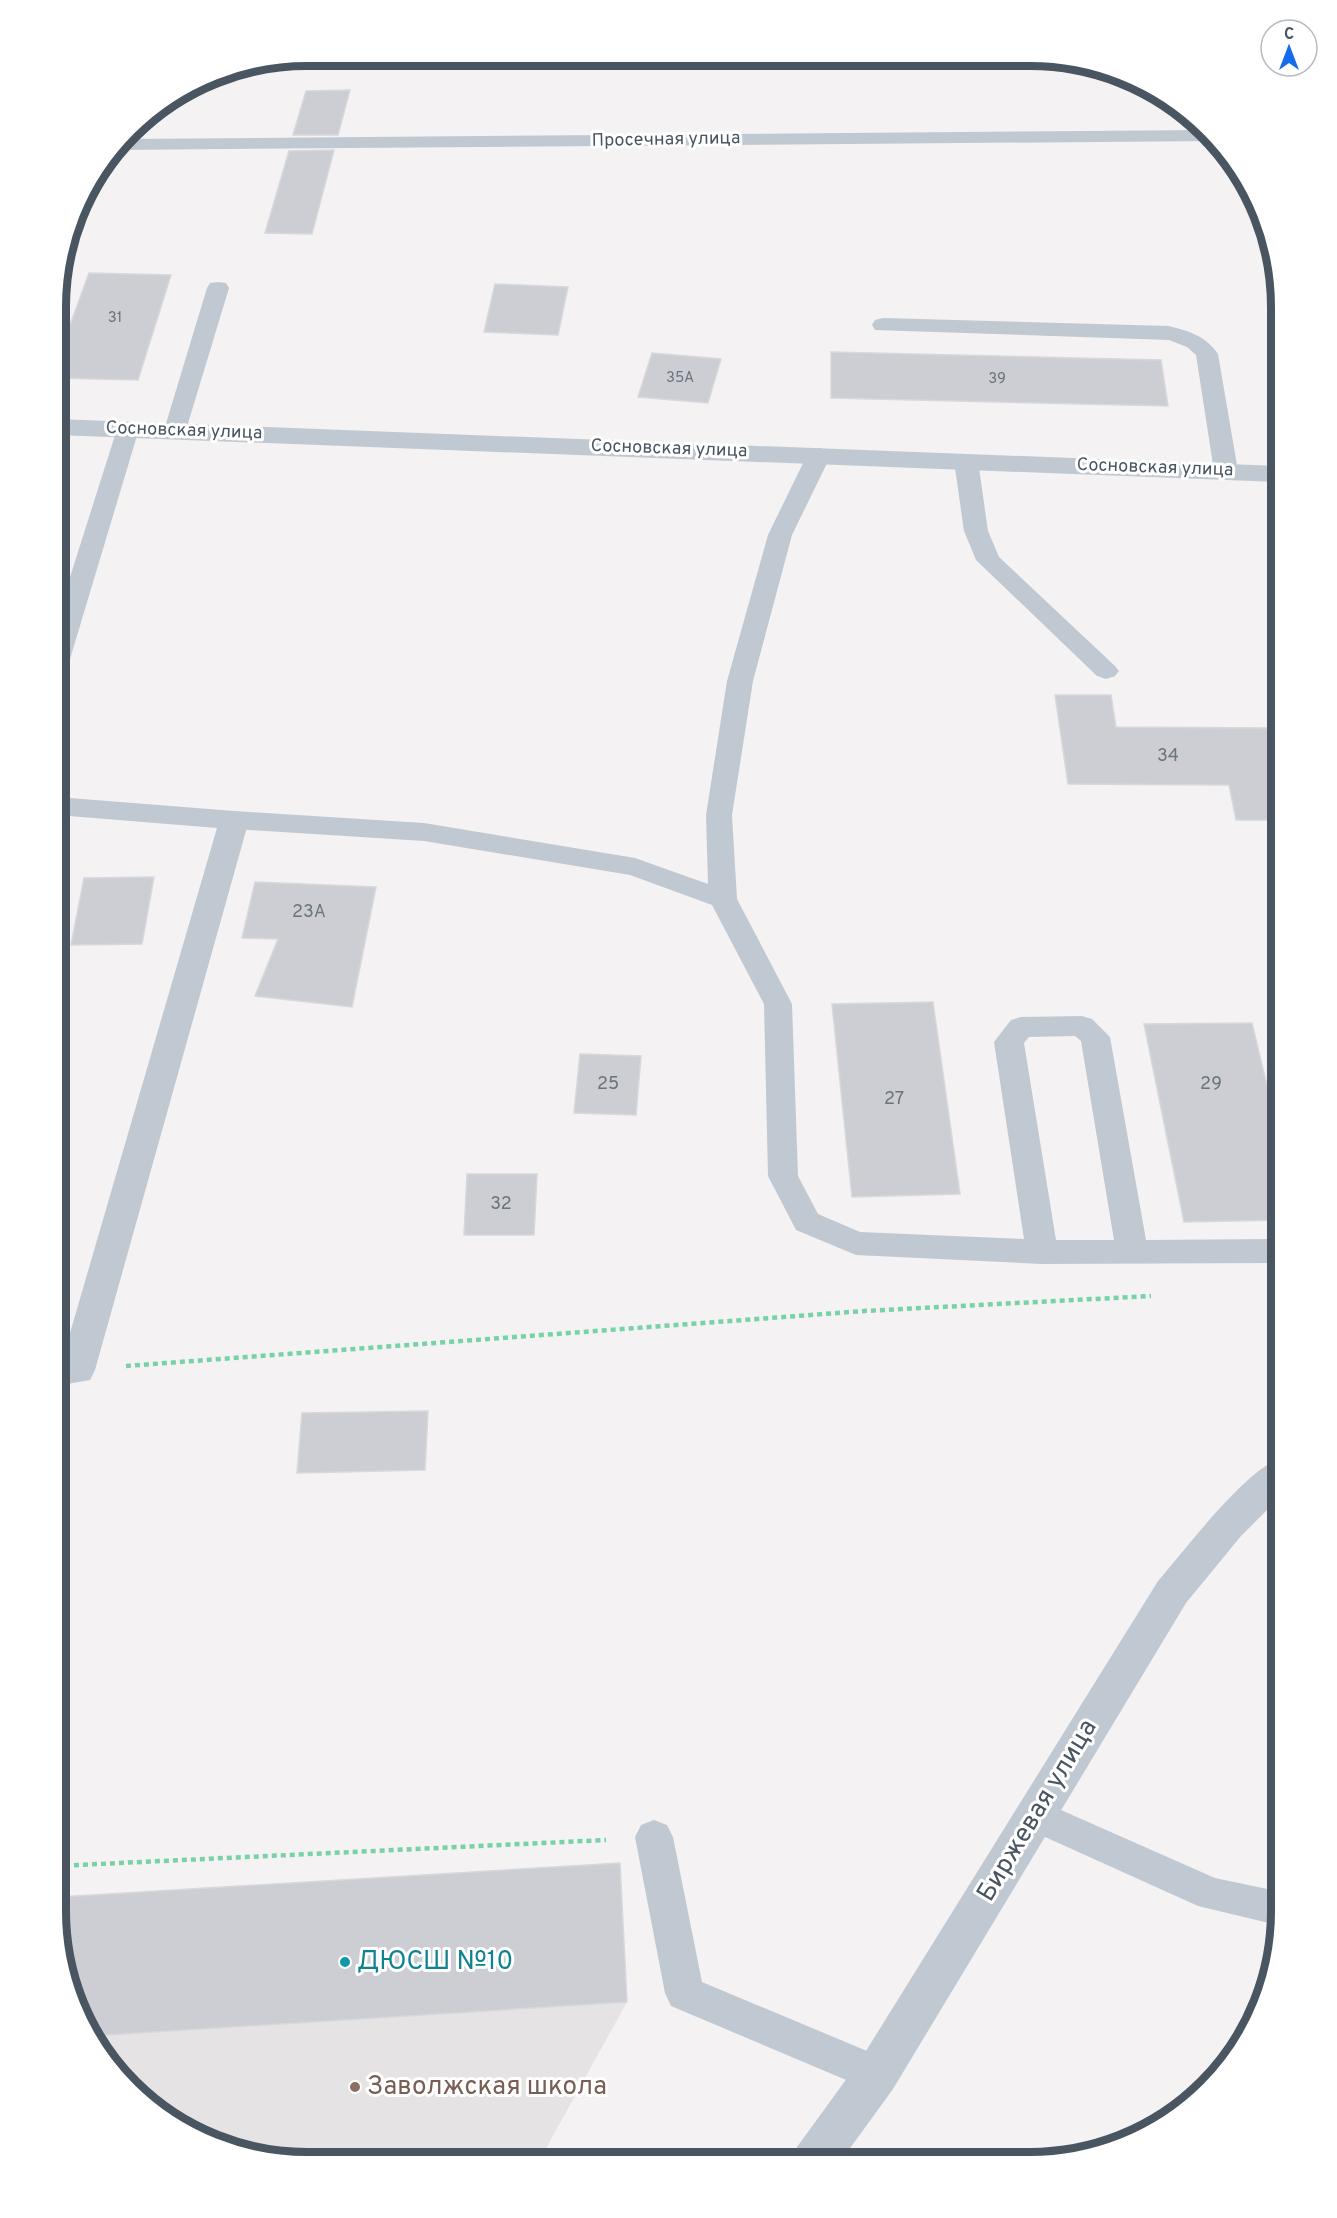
<svg xmlns="http://www.w3.org/2000/svg" width="1337" height="2218" font-family="Overpass,sans-serif">
<style>
.education{fill:#e5e3e4}
.building{fill:#ccced4;stroke:#d6d8dd;stroke-width:1.5}
.lines{fill:none;stroke-linecap:round;stroke-linejoin:round}
.path{stroke:#77d2a8;stroke-width:4.5;stroke-dasharray:5 4;stroke-linecap:butt}
.service{fill:#c0c9d2;fill-rule:evenodd}
.minor{fill:#c0c9d2;fill-rule:evenodd}
.culture-dot{fill:#0f9aa8;stroke:#fff;stroke-width:2}
.education-dot{fill:#8d6e63;stroke:#fff;stroke-width:2}
.labels{text-anchor:middle;dominant-baseline:central;stroke-width:6;stroke-linejoin:round;paint-order:stroke}
.far-number-label{font-size:15px;fill:#6a737e}
.far-street-label{font-size:18px;fill:#495561;stroke:#fff}
.number-label{font-size:18px;fill:#6a737e}
.near-street-label{font-size:26px;fill:#495561;stroke:#fff}
.near-culture-label{font-size:26px;fill:#0d838f;stroke:#fff;text-anchor:start}
.near-education-label{font-size:26px;fill:#785e54;stroke:#fff;text-anchor:start}
.rim{fill:none;stroke:#495561;stroke-width:8}
</style>
<rect width="100%" height="100%" fill="#f4f2f2"/>
<polygon class="education" points="627,2002 539,2161 275,2160 210,2143 154,2110 107,2064 91,2036"/>
<g class="building">
<polygon points="350,90 338,135 293,135 306,91"/>
<polygon points="334,150 312,234 265,233 289,151"/>
<polygon points="89,273 171,275 138,380 57,378 57,361"/>
<polygon points="495,284 568,287 558,335 484,332"/>
<polygon points="831,352 1161,360 1168,406 831,398"/>
<polygon points="652,353 721,359 708,403 638,397"/>
<polygon points="1055,695 1111,695 1116,727 1267,728 1281,791 1281,820 1236,820 1229,785 1068,784"/>
<polygon points="154,877 142,944 71,945 84,878"/>
<polygon points="255,882 376,887 352,1007 255,996 278,939 242,938"/>
<polygon points="933,1002 960,1194 852,1197 832,1004"/>
<polygon points="1252,1023 1281,1144 1281,1220 1184,1222 1144,1024"/>
<polygon points="580,1054 641,1056 636,1115 574,1113"/>
<polygon points="467,1174 537,1174 534,1235 464,1235"/>
<polygon points="428,1411 425,1470 297,1473 302,1413"/>
<polygon points="620,1863 627,2002 91,2036 75,2007 58,1923 60,1897"/>
</g>
<g class="lines">
<g class="path">
<polyline points="126,1366 864,1311 1151,1296"/>
<polyline points="56,1866 606,1840"/>
</g>
<g class="service">
<polygon points="1206,130 1216,141 116,150 125,139"/>
<polygon points="218,282 226,283 229,288 186,430 183,435 167,435 164,430 207,288 210,283"/>
<path d="M 883,318 L 1169,326 C 1189,331 1206,336 1218,354 L 1238,471 L 1234,476 L 1218,476 L 1214,471 L 1196,355 L 1187,347 L 1169,340 L 875,330 L 872,325 L 875,320 Z"/>
<polygon points="128,422 136,424 139,429 70,659 66,664 57,667 57,618 117,429 120,424"/>
<path d="M 819,448 L 827,450 L 831,455 L 792,535 L 753,681 L 732,815 L 737,899 L 792,1004 L 798,1176 L 818,1214 L 860,1232 L 1024,1239 L 994,1042 L 1011,1020 L 1021,1017 L 1082,1016 L 1092,1019 L 1110,1037 L 1146,1240 L 1281,1239 L 1281,1263 L 1042,1264 L 856,1255 L 796,1230 L 768,1176 L 764,1004 L 712,905 L 630,875 L 424,841 L 234,829 L 224,826 L 220,820 L 224,814 L 234,811 L 424,823 L 635,858 L 708,884 L 706,815 L 727,681 L 768,535 L 807,455 L 811,450 ZM 1075,1036 L 1081,1041 L 1114,1240 L 1056,1240 L 1024,1043 L 1029,1037 Z"/>
<polygon points="966,454 974,456 978,461 988,531 999,557 1115,666 1119,671 1115,676 1106,679 1097,676 976,560 964,531 954,461 958,456"/>
<polygon points="1036,1799 1215,1878 1281,1892 1281,1926 1198,1906 1023,1827 1017,1815 1023,1803"/>
<polygon points="654,1820 667,1825 673,1837 702,1982 891,2061 897,2074 891,2087 877,2093 671,2006 665,1993 635,1837 641,1825"/>
</g>
<g class="minor">
<polygon points="57,419 1281,466 1281,482 57,435"/>
<polygon points="57,797 234,811 245,813 249,820 95,1370 90,1380 56,1386 56,1358 63,1357 217,828 57,815"/>
<path d="M 1281,1458 L 1281,1496 L 1241,1536 L 1186,1603 L 893,2089 L 840,2162 L 791,2162 L 797,2147 L 861,2059 L 1158,1581 C 1185,1550 1245,1470 1281,1458 Z"/>
</g>
</g>
<circle class="culture-dot" cx="345" cy="1962" r="6"/>
<circle class="education-dot" cx="355" cy="2087" r="6"/>
<g class="labels">
<g class="far-number-label">
<text x="115" y="318">31</text>
<text x="680" y="378">35А</text>
<text x="997" y="379">39</text>
</g>
<g class="far-street-label">
<text transform="translate(666 140) rotate(-1)">Просечная улица</text>
<text transform="translate(184 431) rotate(2)">Сосновская улица</text>
<text transform="translate(669 449) rotate(2)">Сосновская улица</text>
<text transform="translate(1155 468) rotate(2)">Сосновская улица</text>
</g>
<g class="number-label">
<text x="1168" y="756">34</text>
<text x="309" y="912">23А</text>
<text x="608" y="1084">25</text>
<text x="1211" y="1084">29</text>
<text x="894" y="1099">27</text>
<text x="501" y="1204">32</text>
</g>
<g class="near-street-label">
<text transform="translate(1038 1811) rotate(-59)">Биржевая улица</text>
</g>
<g class="near-culture-label">
<text x="357" y="1962">ДЮСШ №10</text>
</g>
<g class="near-education-label">
<text x="367" y="2087">Заволжская школа</text>
</g>
</g>
<path d="M0 0H1337V2218H0ZM307 66H1030A241 241 0 0 1 1271 307V1911A241 241 0 0 1 1030 2152H307A241 241 0 0 1 66 1911V307A241 241 0 0 1 307 66Z" fill="#fff" fill-rule="evenodd"/>
<path class="rim" d="M307 66H1030A241 241 0 0 1 1271 307V1911A241 241 0 0 1 1030 2152H307A241 241 0 0 1 66 1911V307A241 241 0 0 1 307 66Z"/>
<g transform="translate(1289 48)"><circle r="28" fill="#ffffff" stroke="#b6bbc0" stroke-width="1.5"/>
<path d="M0-4.5L10 22L0 15L-10 22Z" fill="#146bed"/>
<text y="-9" font-size="16" font-weight="bold" text-anchor="middle" fill="#495561">С</text>
</g>
</svg>
